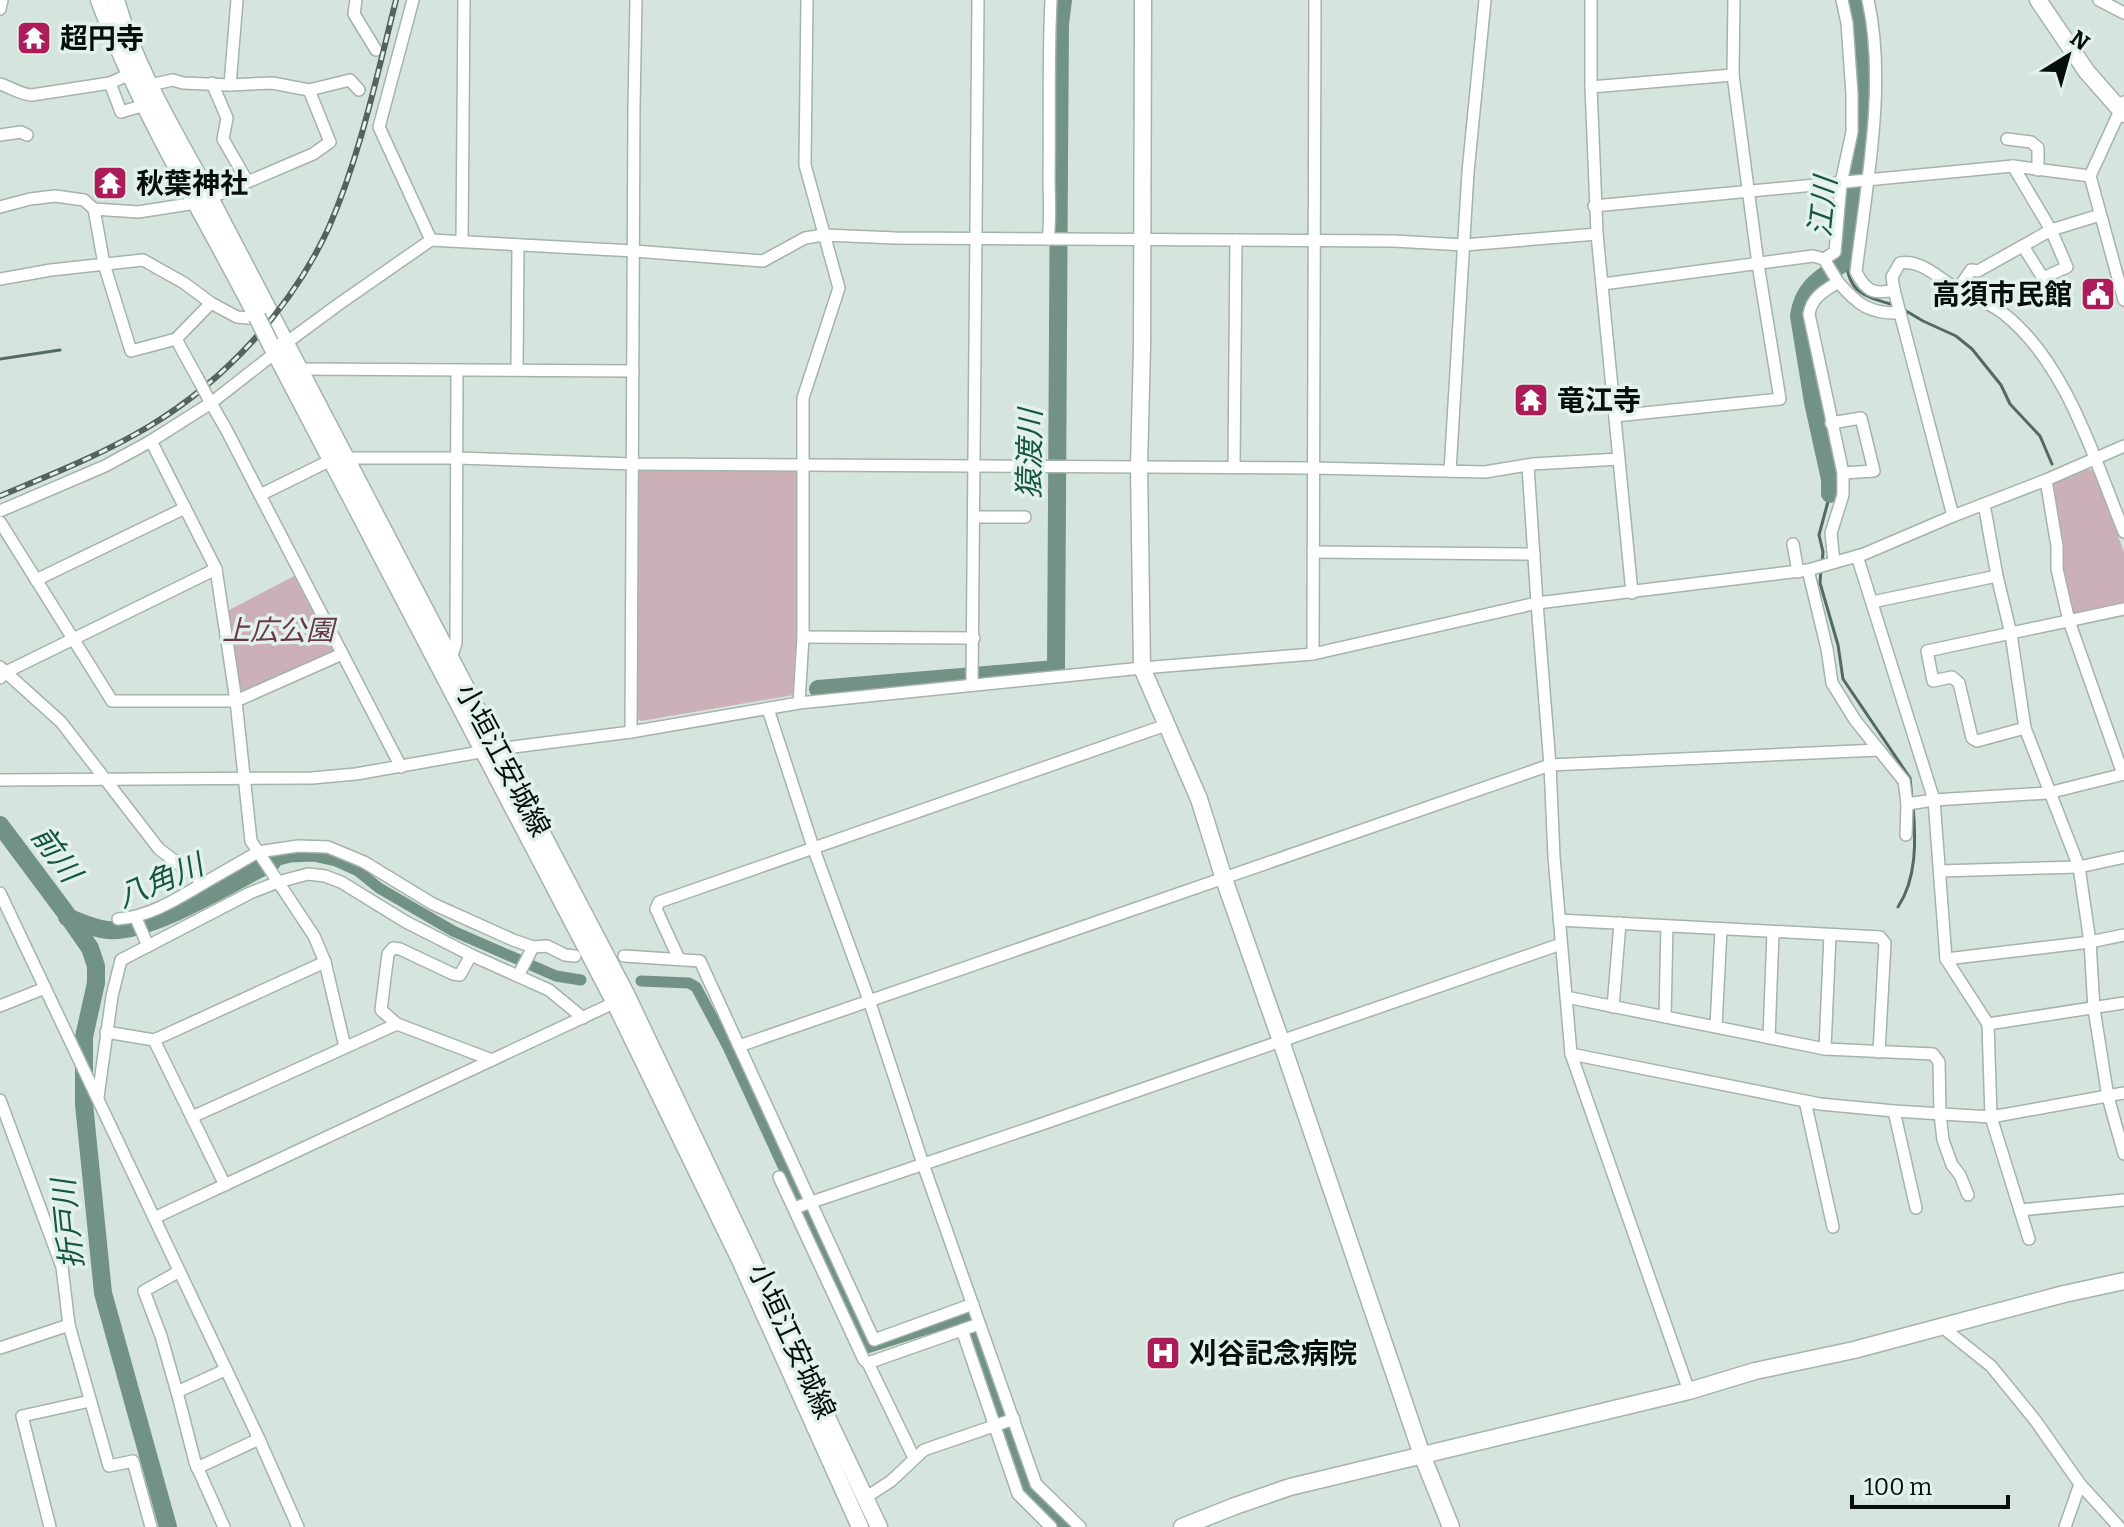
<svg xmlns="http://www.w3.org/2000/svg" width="2124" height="1527" font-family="Bitter,'Noto Sans JP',serif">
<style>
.green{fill:#ccb0b7}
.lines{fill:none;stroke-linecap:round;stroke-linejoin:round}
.stream{stroke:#526a61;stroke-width:3}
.canal{stroke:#719285;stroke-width:11}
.river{stroke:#719285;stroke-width:18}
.street-casing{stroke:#a4b3ac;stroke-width:14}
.secondary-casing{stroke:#a4b3ac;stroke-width:19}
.street{stroke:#fff;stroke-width:11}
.secondary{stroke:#fff;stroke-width:16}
.rail-casing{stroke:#57615d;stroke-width:6}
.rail{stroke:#e2f2eb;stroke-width:3;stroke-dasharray:9;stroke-linecap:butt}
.street-bridge-casing{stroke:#a4b3ac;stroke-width:14;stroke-linecap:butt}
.secondary-bridge-casing{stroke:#a4b3ac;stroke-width:19;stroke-linecap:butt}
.street-bridge{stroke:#fff;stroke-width:11}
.secondary-bridge{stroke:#fff;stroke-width:16}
.labels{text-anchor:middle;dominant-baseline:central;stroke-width:7;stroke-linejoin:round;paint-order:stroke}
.poi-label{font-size:28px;font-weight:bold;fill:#080e0c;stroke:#e2f2eb;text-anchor:start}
.park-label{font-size:28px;font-style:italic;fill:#693847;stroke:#e2f2eb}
.street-label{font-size:28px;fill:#080e0c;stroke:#e2f2eb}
.water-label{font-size:30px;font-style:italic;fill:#165643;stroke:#e2f2eb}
</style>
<rect width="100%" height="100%" fill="#d5e5de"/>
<g class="green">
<polygon points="2089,469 2094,471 2124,552 2124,605 2075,616 2071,612 2061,568 2061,544 2053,486 2056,482"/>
<polygon points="796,470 799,474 797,690 794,695 641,721 637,718 638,471"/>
<polygon points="296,575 334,647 332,652 244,691 238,688 229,610"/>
</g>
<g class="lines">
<g class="stream">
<path d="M 1846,261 C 1849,294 1866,297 1894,305"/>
<polyline points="1901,308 1923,321 1956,336 1972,349 2001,385 2010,404 2040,436 2052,464"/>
<polyline points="0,359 60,350"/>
<polyline points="1822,563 1823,552 1819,535 1830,494"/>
<polyline points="1821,570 1820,583 1838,645 1843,679 1910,778 1912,799"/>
<path d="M 1898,907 C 1917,878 1916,840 1913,806"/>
</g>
<g class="canal">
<polyline points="272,862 290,857 313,856 336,861 358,871 379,888 453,931 556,976 581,980"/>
<polyline points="641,981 689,983 696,987 728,1047 867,1348 965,1317 1027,1489 1065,1527"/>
</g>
<g class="river">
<path d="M 1830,494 L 1830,479 L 1813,402 L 1799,316 C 1803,285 1823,277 1846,261 C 1855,175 1874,86 1856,0"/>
<polyline points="818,689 1056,669 1059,163 1060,24 1063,0"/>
<polyline points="0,825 65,912 90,948 96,966 96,983 84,1037 84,1104 103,1293 168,1527"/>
<path d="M 67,917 C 80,922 94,929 108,930 C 149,934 234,882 272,862"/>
</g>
<g class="street-casing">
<g id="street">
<polyline points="356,0 354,14 376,50"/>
<polyline points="413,0 379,127 431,240"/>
<path d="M 1868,0 C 1887,84 1866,187 1856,272 C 1866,291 1873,295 1894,290 L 1953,516"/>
<polyline points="2099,0 2124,13"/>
<polyline points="0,9 2,0"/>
<polyline points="110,83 121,112 145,105"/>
<polyline points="212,83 227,118 223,139 247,181"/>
<path d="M 0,84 C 10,87 22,95 32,95 L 110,83 L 130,74"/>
<polyline points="145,86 173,80 183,83 230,85 237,0"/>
<polyline points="1591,87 1733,75"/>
<polyline points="309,90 350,80 359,90"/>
<polyline points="2124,102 2090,176 2124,300"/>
<polyline points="0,135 21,132 27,135"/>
<polyline points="2007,139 2031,142 2038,148 2038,170"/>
<polyline points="2013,166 2051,230 2067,267 2043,278 2023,246"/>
<polyline points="210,198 313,154 330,142 309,90 272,83 230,85"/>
<polyline points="1594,206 2013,166 2090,176"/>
<polyline points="0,207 30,199 55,196 84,200 94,209 138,212 196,203"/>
<polyline points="94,209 104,264 131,351 176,339"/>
<polyline points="1597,234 1632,593"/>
<path d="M 1048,239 C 1051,218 1049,197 1049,176 C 1050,118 1048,59 1051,0"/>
<polyline points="462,241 464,0"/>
<polyline points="0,279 51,270 143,260 184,283 211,303 237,317 249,318 255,315"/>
<path d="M 1838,282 C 1857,304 1869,314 1900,313"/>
<polyline points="1603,284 1813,256 1824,259"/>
<polyline points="1958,289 1971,270 1978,271 2051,230 2100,215"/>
<path d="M 1894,290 L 1892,277 L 1900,263 C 1920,259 1937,277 1954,287 C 1970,296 1989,302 2003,313 C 2067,363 2094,459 2124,532"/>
<polyline points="286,343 339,304 431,240 634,251 763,261 805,238 824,235 895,238 1394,241 1464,245 1597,234 1591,87 1591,0"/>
<polyline points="300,369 633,371"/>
<polyline points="517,370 518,245"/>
<polyline points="198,379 176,339 211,303"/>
<polyline points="207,396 227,431 260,495"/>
<polyline points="1615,416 1780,399 1758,264 1733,75 1734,0"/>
<polyline points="1831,423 1861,418 1874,471 1843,473"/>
<polyline points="1528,466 1537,603 1550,765 1554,857 1571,1054 1689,1391"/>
<polyline points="1234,467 1236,240"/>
<polyline points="1450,471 1468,172 1485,0"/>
<polyline points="2046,480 2057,546 2057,569 2069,621 2123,774"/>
<polyline points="1984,504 1997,576 2011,634 2025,728 2079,867 2090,942 2094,1009 2108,1097 2124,1154"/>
<polyline points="0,511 105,466 151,441"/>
<polyline points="975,517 1025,517"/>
<polyline points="0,522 112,701 236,701 342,654"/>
<polyline points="1793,544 1798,572"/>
<polyline points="1313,552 1534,554"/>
<polyline points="1857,556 1934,800 1946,959 1988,1024 1991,1117 2124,1093"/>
<path d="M 1834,562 L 1831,533 L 1843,495 L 1843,473 L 1809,314 C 1812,297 1824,291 1838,282 L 1824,259 L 1835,252 L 1841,183 L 1852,132 L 1852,94 L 1847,23 L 1842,0"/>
<polyline points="1808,570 1827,649 1832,683 1855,720 1879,750"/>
<polyline points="36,580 185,508"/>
<polyline points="1872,602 1997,576"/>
<polyline points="803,637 974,638"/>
<polyline points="1313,654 1315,0"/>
<polyline points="450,661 456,643 457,370"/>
<polyline points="0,667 61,722 159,849 204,883 258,852 298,846 328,847 364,862 433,904 513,940 533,947 547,946 565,955 575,956"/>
<polyline points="0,678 6,672 216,569"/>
<polyline points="972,685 978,0"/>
<polyline points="799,703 803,637 803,398 839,288 805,165 807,0"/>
<polyline points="768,709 813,847 869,1000 923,1164 1036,1484 1080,1527"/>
<polyline points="2025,728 1977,741 1972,738 1959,683 1952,677 1933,681 1927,651 2124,609"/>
<polyline points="631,732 634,106 636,0"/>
<polyline points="401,767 260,495 325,463 346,458 458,458 632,464 1314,468 1485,472 1533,464 1619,459"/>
<polyline points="0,780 312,778 356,774 497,749 631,732 799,703 1142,668 1313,654 1537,603 1808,570 1864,554 1953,516 2046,480 2124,446"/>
<polyline points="1907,804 1934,800 2048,793 2124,774"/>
<polyline points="1940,871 2079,867 2124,857"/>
<polyline points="0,893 259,1439 298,1527"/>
<polyline points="136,918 148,946"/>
<path d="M 118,919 C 149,917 177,899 204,883"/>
<polyline points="1559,920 1880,937 1885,943 1879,1052"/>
<polyline points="624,956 700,961 874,1340 973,1304"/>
<polyline points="679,959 656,909 659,902 1166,725"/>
<polyline points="1946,959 2090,942 2124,935"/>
<polyline points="325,962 345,1047"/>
<polyline points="518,976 533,947"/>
<polyline points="1566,997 1825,1049 1933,1054 1939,1062 1940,1114 1943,1140 1952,1165 1960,1175 1968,1195"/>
<polyline points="0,1006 45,988"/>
<polyline points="1613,1007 1620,923"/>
<polyline points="1665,1017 1667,926"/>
<polyline points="397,1024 381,1010 388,954 393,948 400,949 453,974 460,975 471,955"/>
<polyline points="1988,1024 2124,1003"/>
<polyline points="1716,1027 1721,929"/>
<polyline points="106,1032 154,1040 325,962 314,936 251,841 236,701 216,569 151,441 211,403 275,353"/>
<polyline points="1769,1038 1773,932"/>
<polyline points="154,1040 225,1185"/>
<polyline points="739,1046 1550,765 1879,750 1904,781 1907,804 1906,835"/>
<polyline points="1825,1049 1830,935"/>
<polyline points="1571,1054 1820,1104 1894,1111 1991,1117 2029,1239"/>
<polyline points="98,1097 112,996 121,960 250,893 278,882 308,874 325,876 341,882 406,922 471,955 549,990 583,1018"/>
<polyline points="0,1100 62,1267 69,1325 109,1466 133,1461 151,1527"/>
<polyline points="1805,1101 1833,1227"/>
<polyline points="1894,1111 1916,1208"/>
<polyline points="192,1117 397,1024 492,1060"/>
<polyline points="779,1177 864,1360 868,1363"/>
<polyline points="794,1208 1039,1125 1561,944"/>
<polyline points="2020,1210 2124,1200"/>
<polyline points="154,1218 620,1000"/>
<polyline points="1941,1326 1991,1366 2035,1420 2080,1484 2119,1527"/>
<polyline points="962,1330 1018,1494 1051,1527"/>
<polyline points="0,1348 69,1325"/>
<polyline points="177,1392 161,1336 144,1291 178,1272"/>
<polyline points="914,1458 868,1363 979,1324"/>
<polyline points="197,1468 259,1439"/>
<polyline points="865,1498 891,1481 924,1450 1014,1419"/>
<polyline points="50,1527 22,1416 90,1401"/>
<polyline points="224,1527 195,1462 177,1392 225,1370"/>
<polyline points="2065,1527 2080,1484"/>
</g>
</g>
<g class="secondary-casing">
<g id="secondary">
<path d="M 99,0 C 140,111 203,212 257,317"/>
<path d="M 116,0 C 136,71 176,134 210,198 L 627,996 L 879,1527"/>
<polyline points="1143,0 1142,347 1139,466 1142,668 1199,799 1224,879 1281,1041 1422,1455 1451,1527"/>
<polyline points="2038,0 2087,72 2124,114"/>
<polyline points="270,343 615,1003 740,1260 860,1527"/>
<polyline points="1182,1527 1235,1506 1290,1487 1689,1391 1755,1371 1854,1350 2064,1294 2124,1281"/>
</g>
</g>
<use href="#street" class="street"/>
<use href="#secondary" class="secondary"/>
<g class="rail-casing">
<path id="rail" d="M 0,496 C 50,475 101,455 148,427 C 225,381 292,308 329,227 C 360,156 377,75 396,0"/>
</g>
<use href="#rail" class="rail"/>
<g class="street-bridge-casing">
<polyline id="street-bridge" points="198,379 207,396"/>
</g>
<g class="secondary-bridge-casing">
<polyline id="secondary-bridge" points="257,317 270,343"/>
</g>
<use href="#street-bridge" class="street-bridge"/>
<use href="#secondary-bridge" class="secondary-bridge"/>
</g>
<defs>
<g id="temple-square" transform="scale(1.8)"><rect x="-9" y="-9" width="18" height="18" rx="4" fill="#ab1c59" stroke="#e2f2eb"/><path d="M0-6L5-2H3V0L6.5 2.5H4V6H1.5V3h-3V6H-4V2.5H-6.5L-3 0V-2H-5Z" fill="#fff"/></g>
<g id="civic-square" transform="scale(1.8)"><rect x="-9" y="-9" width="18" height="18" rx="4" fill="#ab1c59" stroke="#e2f2eb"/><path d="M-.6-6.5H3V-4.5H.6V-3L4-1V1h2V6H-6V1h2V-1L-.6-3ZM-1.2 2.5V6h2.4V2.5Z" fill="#fff"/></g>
<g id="hospital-square" transform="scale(1.8)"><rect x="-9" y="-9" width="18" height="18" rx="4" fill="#ab1c59" stroke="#e2f2eb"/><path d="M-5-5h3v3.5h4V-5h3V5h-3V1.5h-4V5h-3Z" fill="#fff"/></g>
</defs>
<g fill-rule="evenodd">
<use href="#temple-square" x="34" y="38"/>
<use href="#temple-square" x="110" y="183"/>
<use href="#civic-square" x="2098" y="294"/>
<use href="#temple-square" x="1531" y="400"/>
<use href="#hospital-square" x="1163" y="1353"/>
</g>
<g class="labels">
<g class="poi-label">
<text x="60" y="38">超円寺</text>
<text x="136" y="183">秋葉神社</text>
<text x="2072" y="294" text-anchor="end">高須市民館</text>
<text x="1557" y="400">竜江寺</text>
<text x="1189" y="1353">刈谷記念病院</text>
</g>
<g class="park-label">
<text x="278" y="630">上広公園</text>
</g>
<g class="street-label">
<text transform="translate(503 760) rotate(62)">小垣江安城線</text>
<text transform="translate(792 1341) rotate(65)">小垣江安城線</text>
</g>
<g class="water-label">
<text transform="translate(1823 207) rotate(-84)">江川</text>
<text transform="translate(1030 454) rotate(-89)">猿渡川</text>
<text transform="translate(56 854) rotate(54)">前川</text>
<text transform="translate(160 881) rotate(-23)">八角川</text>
<text transform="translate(68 1224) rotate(-96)">折戸川</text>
</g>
</g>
<g transform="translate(2068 56) rotate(37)" stroke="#e2f2eb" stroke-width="6" paint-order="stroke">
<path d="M0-6L14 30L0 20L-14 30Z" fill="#080e0c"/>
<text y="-12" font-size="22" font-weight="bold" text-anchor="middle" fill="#080e0c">N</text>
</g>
<path d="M1852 1495v12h156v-12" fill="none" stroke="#080e0c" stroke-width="4"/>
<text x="1864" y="1495" font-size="24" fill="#080e0c" stroke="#e2f2eb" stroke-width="6" paint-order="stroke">100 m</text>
</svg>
